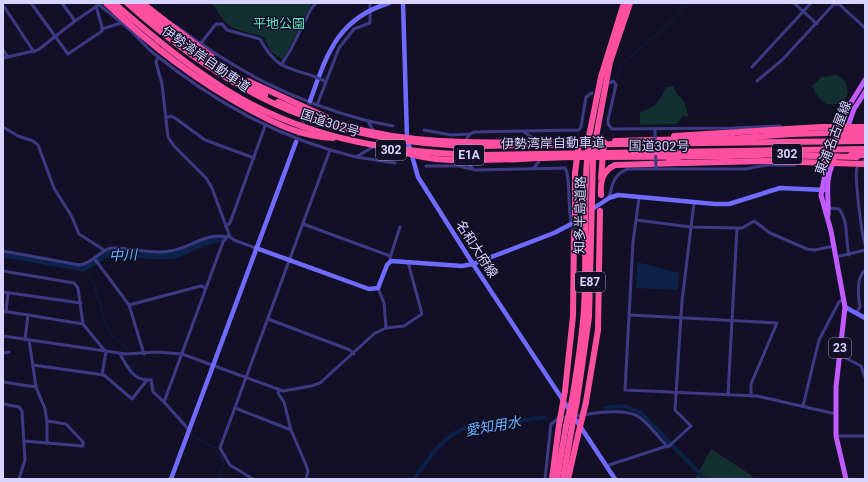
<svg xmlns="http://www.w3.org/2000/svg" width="868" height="482" font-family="Roboto,'Noto Sans JP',sans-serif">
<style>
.green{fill:#12302f}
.water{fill:#0c2248}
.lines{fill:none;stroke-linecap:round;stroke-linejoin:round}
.stream{stroke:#0c2248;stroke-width:1}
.canal{stroke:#0c2248;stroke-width:4}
.river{stroke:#0c2248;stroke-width:7}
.secondary-tunnel{stroke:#312d47;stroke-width:4.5;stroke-dasharray:4.5 2;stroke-linecap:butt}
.highway-tunnel{stroke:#312d47;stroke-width:6;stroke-dasharray:6 3;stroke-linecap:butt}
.street{stroke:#3d3a85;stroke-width:3}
.secondary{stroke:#6f6bff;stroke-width:4.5}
.primary{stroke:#c25bff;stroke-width:5}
.highway{stroke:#ff4fa3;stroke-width:6}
.street-bridge{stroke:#3d3a85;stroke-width:3}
.highway-bridge{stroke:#ff4fa3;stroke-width:6}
.labels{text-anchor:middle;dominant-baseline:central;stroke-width:3;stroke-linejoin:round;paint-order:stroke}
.shield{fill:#130f26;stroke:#9e99be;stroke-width:1}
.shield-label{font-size:12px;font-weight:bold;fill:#d9d4ff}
.park-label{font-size:13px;fill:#5fe0c0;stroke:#130f26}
.street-label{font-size:13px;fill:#d9d4ff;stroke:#130f26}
.water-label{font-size:14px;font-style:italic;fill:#62b6ff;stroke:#130f26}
</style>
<rect width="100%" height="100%" fill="#130f26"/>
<g class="green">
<path d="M 212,3 L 312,3 L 283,60 L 271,52 L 264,37 C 234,28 229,32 212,3 Z"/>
<polygon points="837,75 846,82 848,94 842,104 826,104 818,97 812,86 822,77"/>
<path d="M 673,86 L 677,94 L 684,101 L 689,118 L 683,115 L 677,124 L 640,125 L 640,112 C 655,108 660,101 666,87 Z"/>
<polygon points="711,449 748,473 755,479 695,479"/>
</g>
<polygon class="water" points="637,262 679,273 678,290 636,288"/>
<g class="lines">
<g class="stream">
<polyline points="614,78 619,73 621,65 672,21 685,6"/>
<polyline points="87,274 94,283 98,299 100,302 103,319 112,335 126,348 127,351"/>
<polyline points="128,364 141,377 153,378 156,392 162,397"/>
<polyline points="167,403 186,424"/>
<polyline points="191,434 216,449 225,465 220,470 219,479"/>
</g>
<g class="canal">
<polyline points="605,408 624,406 640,412 705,479"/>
<path d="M 414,479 C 428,460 440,439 463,429 L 545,417"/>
</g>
<polyline class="river" points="3,254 84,268 108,253 162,256 175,255 201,244 221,238"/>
<polyline class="secondary-tunnel" points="296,142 310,101"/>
<polyline class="highway-tunnel" points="574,233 575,215"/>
<g class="street">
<polyline points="31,3 68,54 102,31 102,27 96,6"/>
<path d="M 97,3 C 109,13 121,22 132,32 C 139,38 145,46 152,52 C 214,102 278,138 356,157 L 373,147"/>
<polyline points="794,3 817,24"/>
<polyline points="3,5 34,52"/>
<polyline points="75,21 97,6"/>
<path d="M 176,26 C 239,73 293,101 368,121 L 374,132"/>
<polyline points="102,29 121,23"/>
<path d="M 201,43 L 216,24 L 222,24 L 227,30 L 260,39 C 275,67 285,67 313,76"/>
<polyline points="3,50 8,57"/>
<polyline points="158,57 156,62 162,84 168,137 174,146 206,178 212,188 230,237 234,240 256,248"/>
<polyline points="3,58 38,50 75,21 62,3"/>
<polyline points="281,65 290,51 311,9 316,3"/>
<polyline points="752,67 811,3"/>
<polyline points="757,81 782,60 834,4 839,4 865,28"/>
<polyline points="610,83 613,81 616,85 608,120 608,124 612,129 733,128 780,126"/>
<polyline points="317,105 339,48 354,29 370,23 370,3"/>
<polyline points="166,118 171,116 175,118 205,140 254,158"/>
<polyline points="368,121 393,126"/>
<polyline points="3,127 18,136 33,141 38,145 54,188 72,217 79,234 104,250"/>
<polyline points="424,130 451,135 470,134"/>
<polyline points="524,132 537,141"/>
<polyline points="465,141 470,134 475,132 579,130 581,127 586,97 592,93"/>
<polyline points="356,157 395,163"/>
<path d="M 865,159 C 862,162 858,165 857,168 C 854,174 862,237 865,244"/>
<path d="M 465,161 L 474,170 L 565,168 C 571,175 567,212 572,224"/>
<polyline points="426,166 459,166 471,169"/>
<polyline points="533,169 541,159"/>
<path d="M 609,198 C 612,184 614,174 628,169 L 745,169 L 767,165 L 795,165"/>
<polyline points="639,198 633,242 625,390 757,396 836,414"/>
<path d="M 828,208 L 839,209 C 849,222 845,240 849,255"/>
<polyline points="636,220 691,227 737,228 742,228 754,221 770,233 807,249 815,250 834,246"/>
<polyline points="303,224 390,256"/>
<polyline points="226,226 230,223 265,126"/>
<path d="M 3,251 L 80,265 C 93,263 99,251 111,248 C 131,247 150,255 170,251 C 190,248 207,232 227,237"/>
<polyline points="836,257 865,250"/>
<polyline points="94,258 129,305 144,354"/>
<polyline points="390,258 400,227"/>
<polyline points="3,271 74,283 78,288 83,324 105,351"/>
<polyline points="378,288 384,303 386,328"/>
<polyline points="3,292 81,303"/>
<polyline points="129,305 201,286 206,288"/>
<polyline points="3,311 83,324"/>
<polyline points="6,312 8,293"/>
<path d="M 856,313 L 860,307 C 858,297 856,278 865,270"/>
<polyline points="630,315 777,323 751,384 751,396"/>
<polyline points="268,319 350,350 354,354"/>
<polyline points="3,336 126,354 157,352 182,354 283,391 311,386 320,383 375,333 386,328 404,326 422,314 408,262"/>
<polyline points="25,340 28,315"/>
<polyline points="3,353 9,352"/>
<polyline points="840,355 861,366 865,377"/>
<path d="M 33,365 L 104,375 L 132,399 L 147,380 C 132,379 127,366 120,354"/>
<polyline points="102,375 106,352"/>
<polyline points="147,380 151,380 153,392 164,402"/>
<polyline points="3,382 36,387"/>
<polyline points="279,390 278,393 284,402 291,430 306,465 308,471 306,479"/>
<polyline points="728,395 737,228"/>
<polyline points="3,404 19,407 22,411 25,460 19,479"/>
<polyline points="803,406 819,340 839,302 843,299"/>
<polyline points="235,408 291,430"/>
<path d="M 574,416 C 591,414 624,407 639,417 C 649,424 658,437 667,446 L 606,466"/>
<polyline points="47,421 47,443"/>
<polyline points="189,430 164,402 223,242 228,236"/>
<polyline points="836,436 865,436"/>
<polyline points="24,441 83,446 83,442 66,424 47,421 45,409 36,387 29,340"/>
<polyline points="668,447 691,426 675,410 682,301 694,203"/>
<polyline points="253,479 230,465 220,448 330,150"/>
<polyline points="545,479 551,424 559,418 568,417"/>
</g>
<g class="secondary">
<polyline points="403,3 407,138 418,177 473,264 615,479"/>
<path d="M 310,101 C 327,54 337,19 389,3"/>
<polyline points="594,208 609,198 618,195 715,204 729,204 780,188 824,190"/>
<polyline points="256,248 369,289 378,288 387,265 391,261 462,266 473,264 554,233 579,220"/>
<polyline points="845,307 865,318"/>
<polyline points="171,479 296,142"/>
</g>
<g class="primary">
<polyline points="847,129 854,109 865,92"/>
<polyline points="831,152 847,109 865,80"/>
<polyline points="828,159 821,195 831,231 845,307 836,387 836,436 846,479"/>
<path d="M 828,215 C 829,192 824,184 834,160"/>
</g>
<g class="highway">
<path d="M 106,3 C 149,44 195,80 247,108 C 274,123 301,137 333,138"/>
<path d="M 135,3 C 171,34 222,75 265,95"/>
<polyline points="142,3 212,57"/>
<polyline points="248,81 326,117"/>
<path d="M 278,102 C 336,129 403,141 466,142 C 498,143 531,142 563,142"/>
<polyline points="858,127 865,127"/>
<polyline points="589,136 601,77 624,3"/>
<polyline points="674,136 706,134"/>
<polyline points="839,136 865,136"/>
<polyline points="596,137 610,62 630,3"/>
<polyline points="615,141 733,138"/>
<path d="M 398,151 C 411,154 423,158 436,159 C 483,163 532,157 579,157 C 646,156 713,158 779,154"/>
<polyline points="851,155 865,155"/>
<polyline points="669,159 682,163 767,161"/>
<polyline points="601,178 604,142"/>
<path d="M 601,195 C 600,182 602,171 615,165 L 680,163"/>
<polyline points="575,215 575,173 579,142"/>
<polyline points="565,391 573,316 574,233"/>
<path d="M 572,400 C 577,370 582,339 584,309 C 587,260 583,210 587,161"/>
<polyline points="577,401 589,317 593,161"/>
<polyline points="586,402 598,330 600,211"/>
<polyline points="552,479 559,425"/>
<polyline points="557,479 566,426"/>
<polyline points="563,479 572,427"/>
<polyline points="568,479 578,435"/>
</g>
<g class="street-bridge">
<polyline points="313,76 325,81"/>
<polyline points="655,129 656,169"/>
</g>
<g class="highway-bridge">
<path d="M 114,3 C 153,37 195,72 240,98 C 314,140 396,153 480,155 L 865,149"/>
<path d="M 127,3 C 236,100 333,144 479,146 L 865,141"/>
<polyline points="706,134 821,127 858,127"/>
<polyline points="729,139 791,134 865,132"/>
<polyline points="774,155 857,157"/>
<polyline points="587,161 589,136"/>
<polyline points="593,161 596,137"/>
<polyline points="767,161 865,164"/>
<polyline points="559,425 565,391"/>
<polyline points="566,426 572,400"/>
<polyline points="572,427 577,401"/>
<polyline points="578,435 586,402"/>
</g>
</g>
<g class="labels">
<g class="shield">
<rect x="376" y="140" width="30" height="20" rx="3"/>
<rect x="772" y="144" width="30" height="20" rx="3"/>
<rect x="454" y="145" width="30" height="20" rx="3"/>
<rect x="575" y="272" width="30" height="20" rx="3"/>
<rect x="829" y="338" width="22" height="20" rx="3"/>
</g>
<g class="shield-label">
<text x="391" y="150">302</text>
<text x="787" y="154">302</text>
<text x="469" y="155">E1A</text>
<text x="590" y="282">E87</text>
<text x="840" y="348">23</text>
</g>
<g class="park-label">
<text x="279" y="23">平地公園</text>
</g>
<g class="street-label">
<text transform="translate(206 59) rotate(35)">伊勢湾岸自動車道</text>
<text transform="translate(330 123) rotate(18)">国道302号</text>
<text transform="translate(833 138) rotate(-69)">東浦名古屋線</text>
<text transform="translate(553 143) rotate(-1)">伊勢湾岸自動車道</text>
<text transform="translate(659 146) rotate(1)">国道302号</text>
<text transform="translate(580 215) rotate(-89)">知多半島道路</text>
<text transform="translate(477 249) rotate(57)">名和大府線</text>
</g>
<g class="water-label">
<text transform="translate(123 255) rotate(-3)">中川</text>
<text transform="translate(493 426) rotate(-10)">愛知用水</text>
</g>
</g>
<rect width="868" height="482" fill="none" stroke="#d9d4ff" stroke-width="8"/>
</svg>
